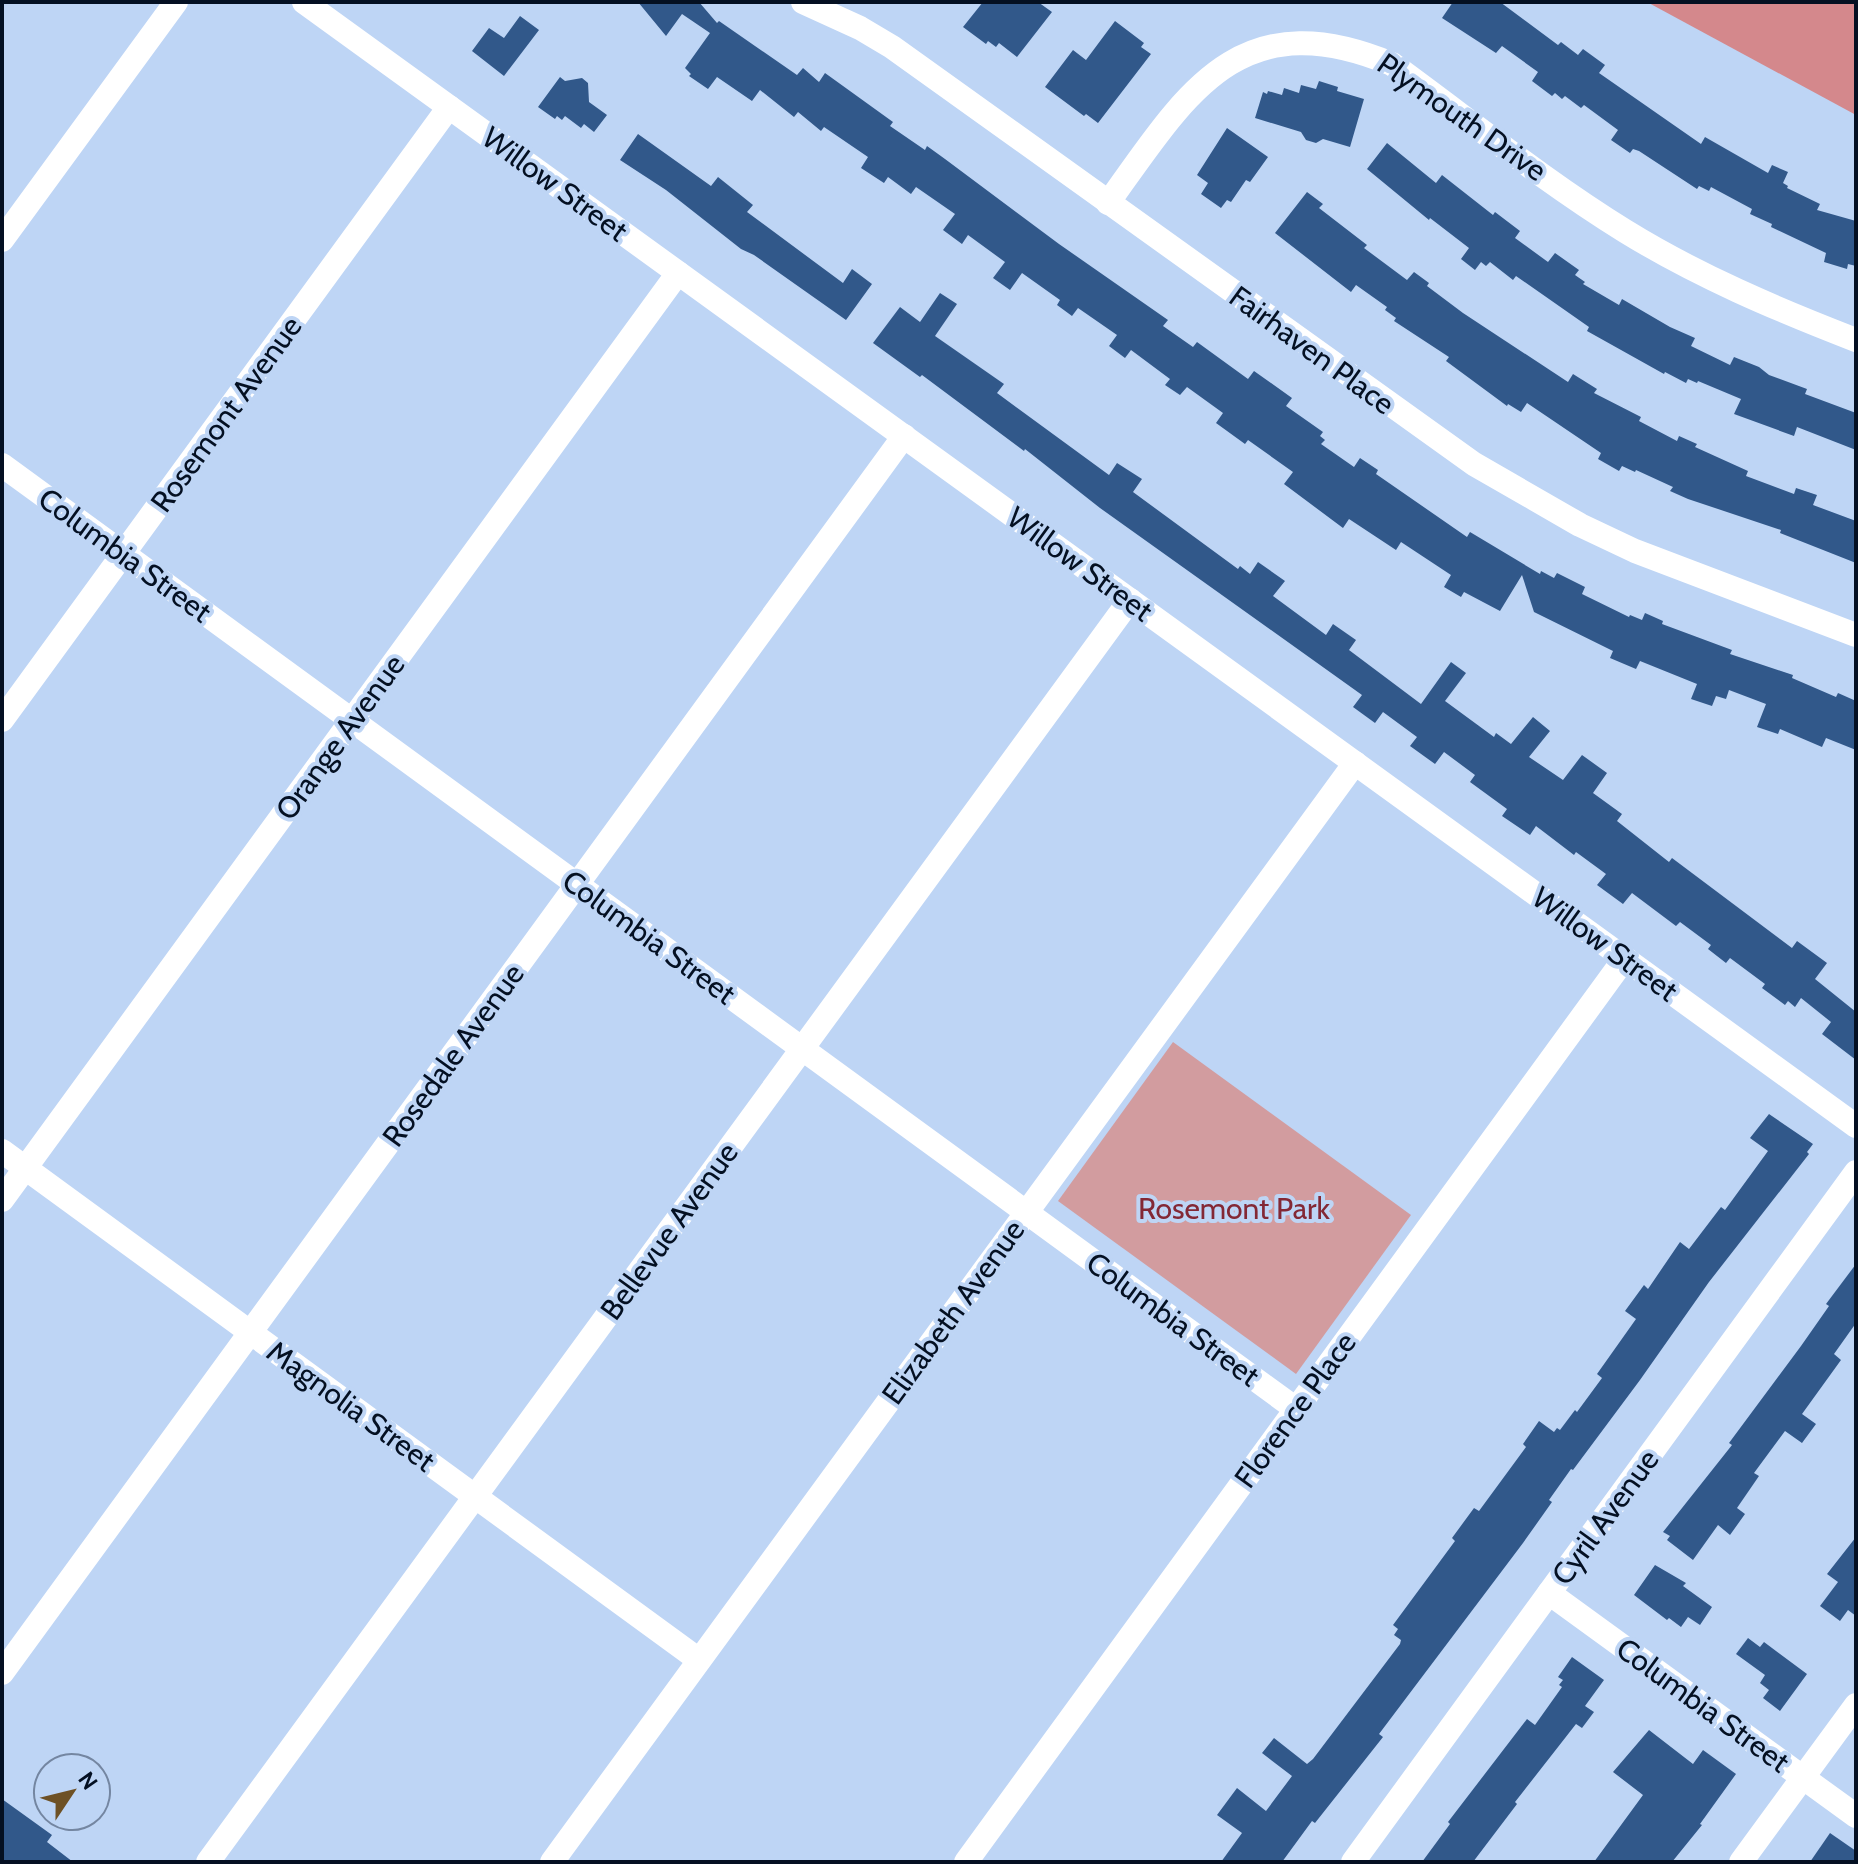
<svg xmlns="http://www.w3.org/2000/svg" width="1858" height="1864" font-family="Cabin,sans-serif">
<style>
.green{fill:#d29c9f}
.forest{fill:#d4888c}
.building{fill:#31588a}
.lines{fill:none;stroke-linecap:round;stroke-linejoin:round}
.minor{stroke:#fff;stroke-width:24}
.labels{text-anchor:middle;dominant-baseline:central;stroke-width:8;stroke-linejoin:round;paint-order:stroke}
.street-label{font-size:30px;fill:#041022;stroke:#bed5f5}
.park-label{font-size:30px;fill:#832835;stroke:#bed5f5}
</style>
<rect width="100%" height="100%" fill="#bed5f5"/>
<polygon class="green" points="1173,1042 1411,1215 1296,1374 1058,1201"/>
<polygon class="forest" points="1647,2 1856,2 1856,115"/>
<g class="building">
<polygon points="638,2 699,2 717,23 719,21 797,75 803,68 819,82 825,73 893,122 890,126 925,150 927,146 945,159 1059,244 1168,320 1163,326 1193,347 1197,342 1248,379 1254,371 1292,398 1286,406 1323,432 1320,436 1325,440 1321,444 1354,467 1360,458 1378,470 1376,474 1467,537 1470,532 1540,574 1541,571 1554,578 1557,573 1585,587 1582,594 1629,617 1630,615 1642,620 1645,613 1663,621 1662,624 1732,650 1730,654 1793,675 1792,678 1836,697 1838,693 1856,701 1856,750 1826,738 1822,747 1780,729 1778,734 1757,727 1766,704 1729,690 1726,699 1716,696 1712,706 1691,699 1697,684 1640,661 1636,669 1610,658 1613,651 1534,612 1522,575 1500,611 1464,592 1461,597 1444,587 1451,575 1401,542 1396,550 1349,519 1343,528 1284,484 1293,472 1248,440 1245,444 1216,423 1223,413 1187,387 1180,395 1165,385 1170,379 1131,350 1125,358 1109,346 1117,335 1078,308 1072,316 1057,305 1060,300 1022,273 1010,290 993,278 1005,262 968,235 962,244 943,230 955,214 916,187 911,194 888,177 884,183 861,168 868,157 824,127 821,131 798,112 794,117 760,90 752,101 717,77 708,89 689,76 691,74 685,68 710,33 682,14 666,36"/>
<polygon points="983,2 1038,2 1052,12 1017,57 999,43 996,47 988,41 986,44 963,27"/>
<polygon points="1453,2 1500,2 1558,45 1561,42 1578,55 1583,49 1605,65 1599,73 1701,144 1705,137 1768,173 1772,165 1788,172 1783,183 1788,186 1787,188 1820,204 1817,210 1856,221 1856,266 1848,264 1847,269 1824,262 1826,253 1771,227 1772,224 1750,214 1752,209 1711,187 1709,191 1699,186 1697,189 1639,151 1633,149 1630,153 1611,140 1618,130 1584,105 1581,108 1565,96 1562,99 1555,93 1552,96 1532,81 1538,72 1502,46 1496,53 1442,18"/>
<polygon points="520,16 539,30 504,76 472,51 489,28 504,38"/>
<polygon points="1115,21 1144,43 1141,47 1151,54 1098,123 1086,114 1084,116 1045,87 1073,50 1086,60"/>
<polygon points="560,77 565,81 582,78 588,83 589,102 607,115 594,132 584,124 581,128 565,116 562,120 557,116 555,119 538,107"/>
<polygon points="1319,81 1338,87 1337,91 1364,99 1350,147 1323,139 1316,143 1306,140 1301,132 1255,118 1263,92 1267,94 1268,91 1282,95 1284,88 1299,93 1301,85 1316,89"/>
<polygon points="1227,128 1268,157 1250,182 1246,180 1231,202 1227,200 1221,208 1201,194 1208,183 1197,175"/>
<polygon points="638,134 711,186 718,177 753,205 747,212 843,283 852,269 872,284 846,320 754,255 741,249 666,190 620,160"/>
<polygon points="1387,143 1436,183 1442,175 1493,215 1495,212 1520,231 1515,238 1548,262 1555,253 1579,270 1575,275 1585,282 1583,284 1619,305 1622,299 1670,327 1695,338 1691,346 1730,365 1734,357 1759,367 1769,375 1807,389 1805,394 1856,413 1856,450 1797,427 1794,436 1734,414 1741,399 1698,381 1697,383 1688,379 1686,383 1665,372 1664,374 1587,331 1589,327 1516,276 1513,280 1490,262 1486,266 1481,262 1475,270 1461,259 1469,248 1430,218 1429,220 1367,169"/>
<polygon points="1307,192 1323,204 1319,208 1367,245 1364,248 1407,280 1414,272 1429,283 1427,286 1463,313 1568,382 1573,374 1597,389 1594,393 1641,417 1639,421 1677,441 1679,436 1697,444 1695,447 1748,471 1746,476 1794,494 1796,488 1817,495 1813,505 1856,521 1856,563 1780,533 1781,530 1688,499 1670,491 1673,487 1636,470 1635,472 1622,466 1619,471 1598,459 1601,453 1527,403 1521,412 1508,404 1507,406 1446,361 1449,357 1394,321 1396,318 1385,310 1387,307 1356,285 1351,292 1275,233"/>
<polygon points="940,293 957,304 935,336 1004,384 997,393 1109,475 1117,463 1142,479 1133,492 1238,569 1240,566 1250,574 1258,562 1285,581 1273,596 1326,635 1333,624 1356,640 1349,650 1421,704 1451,662 1466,673 1445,701 1494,737 1496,733 1511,744 1533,717 1550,731 1529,757 1563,780 1582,755 1607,773 1593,793 1622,814 1617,821 1669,862 1672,858 1792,948 1797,941 1827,963 1815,979 1856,1012 1856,1060 1822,1034 1831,1022 1801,998 1795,1007 1788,1001 1785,1005 1762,988 1765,984 1730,958 1726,963 1708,949 1711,945 1680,922 1676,926 1632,893 1623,904 1597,885 1606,874 1576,852 1574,855 1536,826 1530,835 1502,816 1507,809 1470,782 1475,775 1444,752 1435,764 1410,746 1417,737 1383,712 1375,723 1353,707 1362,695 1100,508 1025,449 1024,451 922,375 920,377 873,343 900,307 920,322"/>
<polygon points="1769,1114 1813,1144 1807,1152 1809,1154 1709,1282 1640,1380 1573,1470 1571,1469 1549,1500 1552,1502 1523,1543 1379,1734 1383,1737 1315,1823 1312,1821 1282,1862 1221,1862 1242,1833 1217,1815 1237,1788 1266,1811 1292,1776 1262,1753 1274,1738 1307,1764 1313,1759 1400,1644 1401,1640 1394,1635 1398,1629 1393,1625 1455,1541 1452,1538 1474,1508 1479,1511 1526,1447 1523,1444 1539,1421 1554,1432 1557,1428 1560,1430 1575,1410 1577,1412 1602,1378 1597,1374 1636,1319 1625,1311 1644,1285 1648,1289 1680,1242 1689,1249 1721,1207 1725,1210 1768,1151 1750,1138"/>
<polygon points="1856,1264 1856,1323 1834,1354 1841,1360 1802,1414 1816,1424 1802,1443 1785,1431 1754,1473 1759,1476 1737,1508 1745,1514 1730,1535 1718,1525 1693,1560 1667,1540 1670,1536 1663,1532 1732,1445 1729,1443 1801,1346 1829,1306 1826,1304"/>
<polygon points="1856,1537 1856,1616 1848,1610 1840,1621 1820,1606 1838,1582 1827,1574"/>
<polygon points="1655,1565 1686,1583 1683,1586 1712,1607 1700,1625 1688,1617 1681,1627 1669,1618 1667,1620 1634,1595"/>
<polygon points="1748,1638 1760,1647 1764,1642 1807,1674 1780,1711 1763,1698 1769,1690 1760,1683 1765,1675 1736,1654"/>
<polygon points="1572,1657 1604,1680 1585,1706 1594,1712 1582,1728 1576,1724 1515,1802 1517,1804 1473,1862 1422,1862 1450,1824 1448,1822 1527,1719 1535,1725 1562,1687 1559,1685 1563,1680 1558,1677"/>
<polygon points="1649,1730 1693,1764 1703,1750 1736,1774 1700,1824 1702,1825 1672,1862 1594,1862 1643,1795 1613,1772"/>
<polygon points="2,1799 52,1835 47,1842 73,1862 2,1862"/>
<polygon points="1830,1833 1856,1851 1856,1862 1810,1862"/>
</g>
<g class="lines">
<g class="minor">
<polyline points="304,2 1856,1126"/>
<polyline points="803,2 860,28 892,47 1474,464 1580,525 1635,551 1856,635"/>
<path d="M 1108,203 C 1186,94 1239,0 1392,64 C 1469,120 1544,181 1625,231 C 1698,276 1776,309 1856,340"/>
<polyline points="2,240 176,2"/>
<polyline points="2,465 1296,1409"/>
<polyline points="2,720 449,107"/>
<polyline points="2,1151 699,1660"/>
<polyline points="2,1200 678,273"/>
<polyline points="1549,1593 1856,1816"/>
<polyline points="2,1673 904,436"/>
<polyline points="208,1862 1130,600"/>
<polyline points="552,1862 1355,763"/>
<polyline points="966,1862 1625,958"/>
<polyline points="1353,1862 1856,1172"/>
<polyline points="1741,1862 1856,1705"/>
</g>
</g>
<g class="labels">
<g class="street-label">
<text transform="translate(1462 117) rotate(35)">Plymouth Drive</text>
<text transform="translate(555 184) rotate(36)">Willow Street</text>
<text transform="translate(1312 350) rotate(36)">Fairhaven Place</text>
<text transform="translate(226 414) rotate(-54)">Rosemont Avenue</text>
<text transform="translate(125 555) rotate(36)">Columbia Street</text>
<text transform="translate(1080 564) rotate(36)">Willow Street</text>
<text transform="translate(340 737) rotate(-54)">Orange Avenue</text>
<text transform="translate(649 937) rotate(36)">Columbia Street</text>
<text transform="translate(1605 944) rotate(36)">Willow Street</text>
<text transform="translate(453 1055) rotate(-54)">Rosedale Avenue</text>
<text transform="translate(669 1231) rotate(-54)">Bellevue Avenue</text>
<text transform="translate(953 1312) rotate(-54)">Elizabeth Avenue</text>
<text transform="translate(1173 1319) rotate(36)">Columbia Street</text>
<text transform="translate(351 1406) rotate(36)">Magnolia Street</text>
<text transform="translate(1295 1410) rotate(-54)">Florence Place</text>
<text transform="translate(1605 1517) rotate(-54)">Cyril Avenue</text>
<text transform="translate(1703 1705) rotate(36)">Columbia Street</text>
</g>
<g class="park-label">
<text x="1234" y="1208">Rosemont Park</text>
</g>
</g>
<rect width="1858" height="1864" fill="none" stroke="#041022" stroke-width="8"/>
<g transform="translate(72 1792) rotate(55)"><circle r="38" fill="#bed5f5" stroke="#7486a1" stroke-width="2"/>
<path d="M0-6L14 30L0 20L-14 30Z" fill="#6e5125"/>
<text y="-12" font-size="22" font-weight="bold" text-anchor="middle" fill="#041022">N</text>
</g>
</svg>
